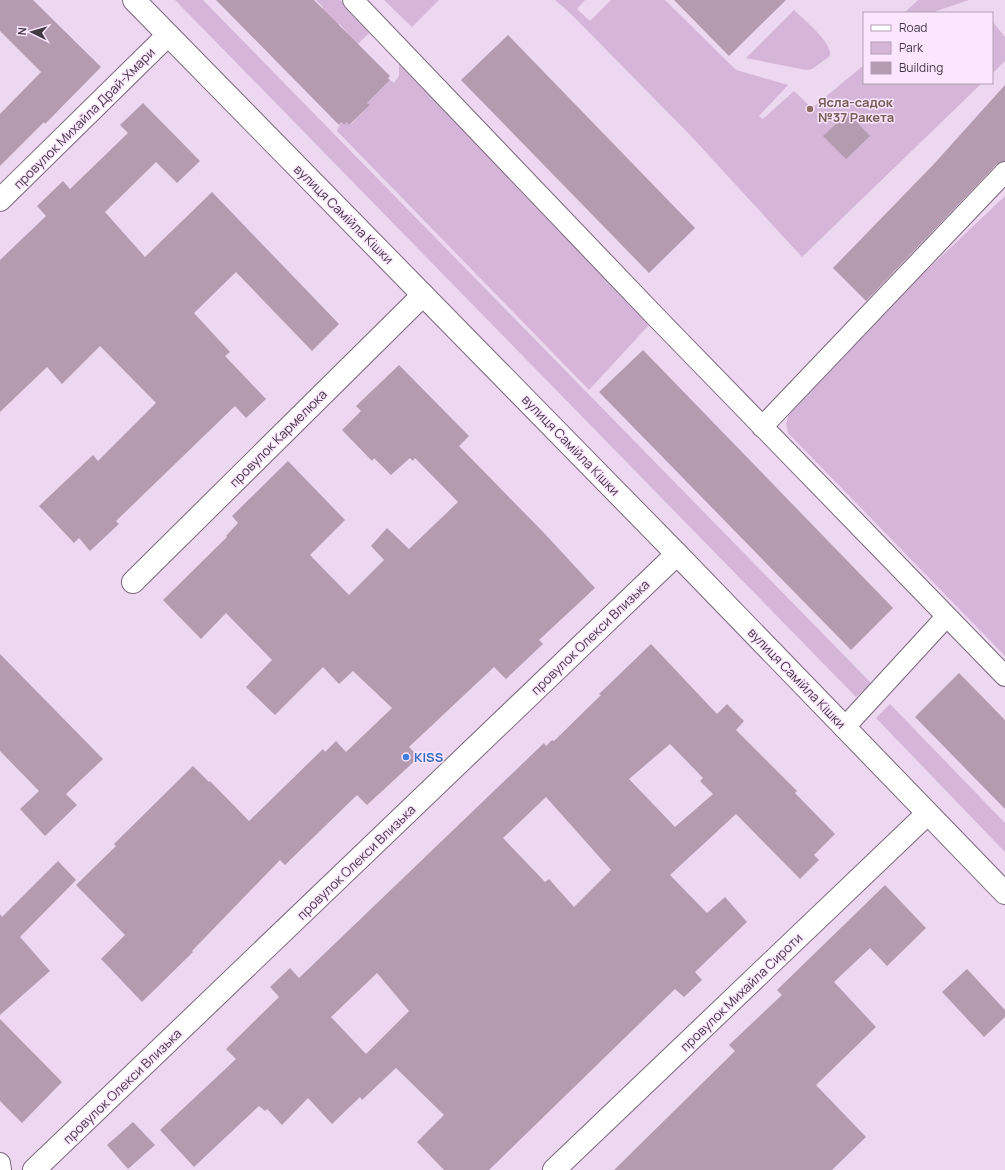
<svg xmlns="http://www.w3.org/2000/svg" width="1005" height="1170" font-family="Manrope,sans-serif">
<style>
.green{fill:#d5b6d9}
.building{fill:#b49bb0;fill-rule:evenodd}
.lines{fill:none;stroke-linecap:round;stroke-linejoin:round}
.lane-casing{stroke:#7a667c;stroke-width:22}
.street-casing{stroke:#7a667c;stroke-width:24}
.lane{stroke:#fff;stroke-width:20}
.street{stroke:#fff;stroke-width:22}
.education-dot{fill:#8d6e63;stroke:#fce5fe;stroke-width:1.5}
.shop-dot{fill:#3f7fe0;stroke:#fce5fe;stroke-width:1.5}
.labels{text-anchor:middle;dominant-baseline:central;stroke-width:3;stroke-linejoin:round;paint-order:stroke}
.education-label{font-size:13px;font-weight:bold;fill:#785e54;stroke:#fce5fe;text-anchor:start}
.street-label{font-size:13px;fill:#413842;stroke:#fce5fe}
.shop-label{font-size:13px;font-weight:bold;fill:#366cbe;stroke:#fce5fe;text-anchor:start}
</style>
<rect width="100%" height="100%" fill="#eed8f1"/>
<g class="green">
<polygon points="175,0 203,0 871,683 856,697"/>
<polygon points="316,0 340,0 371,31 357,45 340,24 338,25 322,9 323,7"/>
<polygon points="384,0 439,0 412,27"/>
<polygon points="555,0 585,0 577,9 590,21 611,0 665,0 736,70 788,85 759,116 763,119 794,91 812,108 864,65 864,83 982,83 802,257 690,135 570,13"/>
<polygon points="918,0 969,0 931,13 904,13"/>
<path d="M 794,10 C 804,20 833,43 830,56 L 812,69 L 806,70 L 746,58 Z"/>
<polygon points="992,21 1005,37 1005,61 992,74"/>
<polygon points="399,60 649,325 589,390 337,131 341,122 344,125 347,122 350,125 369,106 367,103 390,80 394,83 399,76"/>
<polygon points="1005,196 1005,656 788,433 786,424 789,413 909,287"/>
<polygon points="890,704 1005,823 1005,852 876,718"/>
</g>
<g class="building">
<polygon points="0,0 33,0 101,67 45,124 44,122 0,166 0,114 41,72 0,31"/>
<polygon points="216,0 314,0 390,76 388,78 390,80 367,103 370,105 349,125 347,122 344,125 341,122 339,125"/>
<polygon points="674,0 786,0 729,56"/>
<polygon points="508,35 695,228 649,273 461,80"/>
<polygon points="1005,85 1005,161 997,164 866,301 833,268 933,165"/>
<polygon points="143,103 200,161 177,183 156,162 105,212 145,257 212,192 339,324 312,351 236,272 194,313 230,352 225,356 266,399 246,418 235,406 116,521 119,524 90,551 79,538 74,543 39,506 93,455 98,461 156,403 100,346 62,384 47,367 0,412 0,260 46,216 37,206 63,181 70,189 128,133 120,125"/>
<polygon points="848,113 870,136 846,159 823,136"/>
<polygon points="643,350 893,608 851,650 599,392"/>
<polygon points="399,365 469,436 459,446 545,534 595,588 539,640 543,644 506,679 494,667 409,747 419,757 367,805 357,795 285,865 280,860 192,951 193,952 142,1002 101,959 125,935 76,885 116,846 114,844 193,766 209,782 210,781 249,821 323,749 325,752 336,741 346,752 392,708 353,671 339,684 323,667 275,715 246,687 272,660 226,613 201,639 163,600 227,537 226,536 238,523 232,516 288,461 345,520 310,555 349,595 384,560 371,546 387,528 409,549 458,502 415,458 413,461 410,458 391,475 374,458 372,461 342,430 361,411 356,406"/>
<path d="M 651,644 L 717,714 L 727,704 L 744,721 L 736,730 L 797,791 L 795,793 L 835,834 L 814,855 L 819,860 L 800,879 L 736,814 L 670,875 L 707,913 L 725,897 L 747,922 L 695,972 L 702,980 L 684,997 L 675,989 L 489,1170 L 444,1170 L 417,1142 L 444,1115 L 396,1068 L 362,1100 L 360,1097 L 332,1124 L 308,1098 L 282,1125 L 267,1109 L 265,1111 L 259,1106 L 194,1167 L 160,1130 L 236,1059 L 226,1049 L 279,997 L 270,987 L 290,968 L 299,978 L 544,743 L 546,746 L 552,740 L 554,741 L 601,695 L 599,694 ZM 670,744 L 703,778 L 700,781 L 713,794 L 675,827 L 629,779 ZM 546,797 L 611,870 L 574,907 L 549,879 L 545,882 L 503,838 ZM 377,973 L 409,1011 L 366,1054 L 331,1017 Z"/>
<polygon points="0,654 103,759 66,794 77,805 45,836 20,809 39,791 0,751"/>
<polygon points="959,673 1005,720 1005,809 915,717"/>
<polygon points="58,861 76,880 20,937 50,971 0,1015 0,914 2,917"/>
<polygon points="885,885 926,928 887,966 870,948 834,982 876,1027 816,1085 866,1137 832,1170 614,1170 735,1051 729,1045 782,995 777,990"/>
<polygon points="967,969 1005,1010 1005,1017 984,1037 942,992"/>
<polygon points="0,1019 62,1082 22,1123 0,1101"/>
<polygon points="133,1122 155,1145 128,1169 107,1145"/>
</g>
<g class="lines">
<g class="lane-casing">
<g id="lane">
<polyline points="353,0 656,317 1005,676"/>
<polyline points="762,427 1005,172"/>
<polyline points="844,728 946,617"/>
<polyline points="0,1163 1,1170"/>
</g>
</g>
<g class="street-casing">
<g id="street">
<polyline points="134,0 677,554 1005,893"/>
<polyline points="0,200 168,35"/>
<polyline points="133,582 423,295"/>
<polyline points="34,1170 677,554"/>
<polyline points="554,1170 927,814"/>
</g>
</g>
<use href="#lane" class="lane"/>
<use href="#street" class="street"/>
</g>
<circle class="education-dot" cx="810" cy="109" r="4"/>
<circle class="shop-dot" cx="406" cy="757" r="4"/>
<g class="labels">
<g class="education-label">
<text x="818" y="102">Ясла-садок<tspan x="818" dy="15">№37 Ракета</tspan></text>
</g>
<g class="street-label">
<text transform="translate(84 118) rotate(-45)">провулок Михайла Драй-Хмари</text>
<text transform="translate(344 214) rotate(45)">вулиця Самійла Кішки</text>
<text transform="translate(278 438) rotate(-45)">провулок Кармелюка</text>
<text transform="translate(571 445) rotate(46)">вулиця Самійла Кішки</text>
<text transform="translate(590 637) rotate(-44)">провулок Олекси Влизька</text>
<text transform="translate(797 678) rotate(46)">вулиця Самійла Кішки</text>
<text transform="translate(356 862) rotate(-44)">провулок Олекси Влизька</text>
<text transform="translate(741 992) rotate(-44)">провулок Михайла Сироти</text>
<text transform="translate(122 1086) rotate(-44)">провулок Олекси Влизька</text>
</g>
<g class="shop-label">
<text x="414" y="757">KISS</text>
</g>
</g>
<rect x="863" y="12" width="130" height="72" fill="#fce5fe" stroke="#b1a0b3"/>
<rect x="871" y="25" width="20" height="6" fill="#ffffff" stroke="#b1a0b3"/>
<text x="899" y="32" font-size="12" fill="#413842">Road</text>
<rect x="871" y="42" width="20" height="12" fill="#d5b6d9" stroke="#b1a0b3"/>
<text x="899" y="52" font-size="12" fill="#413842">Park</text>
<rect x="871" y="62" width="20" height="12" fill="#b49bb0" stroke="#b1a0b3"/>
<text x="899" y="72" font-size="12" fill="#413842">Building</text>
<g transform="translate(32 32) rotate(275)" stroke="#fce5fe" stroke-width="3" paint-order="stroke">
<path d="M0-3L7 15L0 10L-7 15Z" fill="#413842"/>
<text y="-6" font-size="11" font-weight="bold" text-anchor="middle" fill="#413842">N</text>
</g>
</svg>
